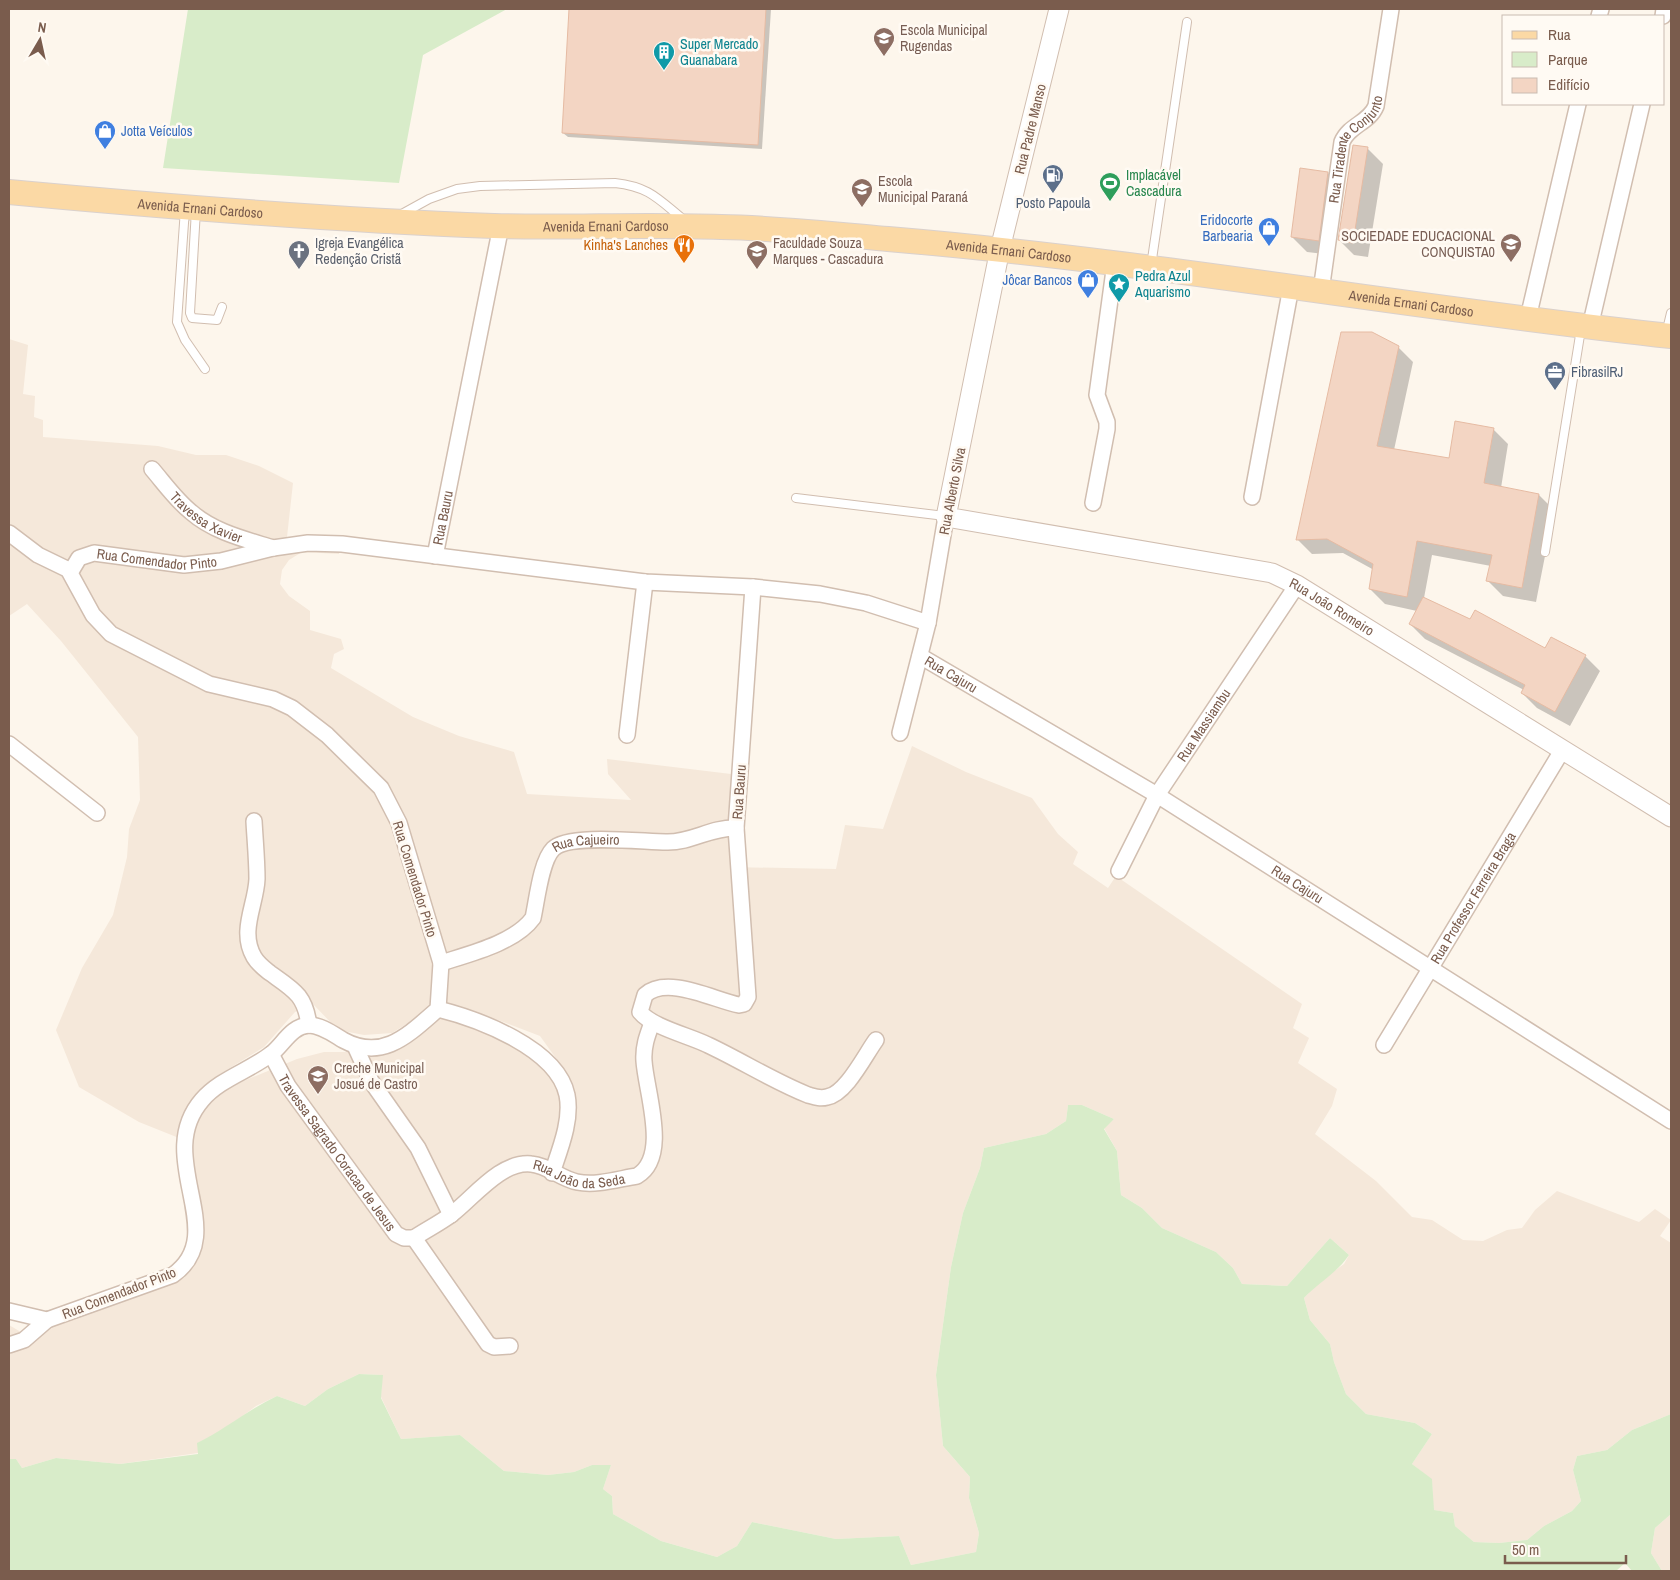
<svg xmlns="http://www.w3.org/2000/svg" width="1680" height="1580" font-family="'Archivo Narrow',sans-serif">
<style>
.residential{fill:#f5e8da}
.green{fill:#d8ecc9}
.shadow{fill:#0003}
.building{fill:#f3d5c3;stroke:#e6bba3}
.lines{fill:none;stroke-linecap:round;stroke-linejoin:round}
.service-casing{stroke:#d1beb0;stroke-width:10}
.minor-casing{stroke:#d1beb0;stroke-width:18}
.tertiary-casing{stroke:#d1beb0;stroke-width:21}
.primary-casing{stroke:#dad1cd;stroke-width:26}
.service{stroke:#fff;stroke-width:8}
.minor{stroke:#fff;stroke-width:15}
.tertiary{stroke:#fff;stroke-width:19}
.primary{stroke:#fbd9a5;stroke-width:24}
.labels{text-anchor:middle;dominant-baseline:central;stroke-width:5;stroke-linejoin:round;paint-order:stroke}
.education-label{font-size:14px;fill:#785e54;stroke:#fffaf3;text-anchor:start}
.culture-label{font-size:14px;fill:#0d838f;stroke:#fffaf3;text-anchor:start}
.street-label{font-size:14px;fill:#7a5c4d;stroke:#fffaf3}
.shop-label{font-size:14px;fill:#366cbe;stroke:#fffaf3;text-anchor:end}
.leisure-label{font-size:14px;fill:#27864d;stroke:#fffaf3;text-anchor:start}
.service-label{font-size:14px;fill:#4e5e75;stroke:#fffaf3}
.worship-label{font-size:14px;fill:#5b616d;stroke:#fffaf3;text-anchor:start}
.food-label{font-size:14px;fill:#c56008;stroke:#fffaf3;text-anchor:end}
</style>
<rect width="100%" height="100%" fill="#fdf6ec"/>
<g class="residential">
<polygon points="9,339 28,345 23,394 35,396 34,417 43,420 43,437 158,446 196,455 226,455 259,466 293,483 287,537 339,544 339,554 302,552 289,560 282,570 280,584 289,596 310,611 310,630 341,639 344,649 334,654 331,668 413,717 459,736 514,752 527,794 631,800 608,774 607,759 731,774 730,867 836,869 845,825 883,829 912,746 966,772 1032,798 1058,834 1078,852 1073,864 1108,888 1116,876 1302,1004 1293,1028 1309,1038 1298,1063 1337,1089 1332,1106 1315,1134 1376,1181 1412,1217 1432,1220 1463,1240 1483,1241 1507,1230 1522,1228 1535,1210 1557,1191 1639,1222 1655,1209 1671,1220 1660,1236 1671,1243 1671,1414 1632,1430 1607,1450 1577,1456 1573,1470 1581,1501 1572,1511 1544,1526 1527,1540 1499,1543 1474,1542 1455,1526 1453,1513 1433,1510 1432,1480 1412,1464 1432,1434 1415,1423 1366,1414 1346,1394 1334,1362 1330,1344 1310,1320 1304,1298 1319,1282 1344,1264 1349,1255 1330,1238 1287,1286 1242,1284 1233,1268 1216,1252 1162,1228 1142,1208 1121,1195 1117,1151 1104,1128 1114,1119 1082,1105 1068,1105 1066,1121 1046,1134 984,1148 980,1168 963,1213 951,1267 936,1375 943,1446 970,1477 969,1498 979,1533 976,1552 911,1565 899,1536 836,1539 752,1522 737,1546 717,1557 661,1541 613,1514 612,1496 603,1489 611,1465 592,1465 574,1472 548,1475 504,1471 460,1435 401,1439 381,1397 382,1375 359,1374 328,1389 305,1406 277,1396 256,1406 224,1430 198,1443 198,1453 120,1464 56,1458 22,1468 16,1459 9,1459 9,1325 31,1338 62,1316 184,1278 198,1260 192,1143 197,1119 212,1098 241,1082 297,1059 324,1052 377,1052 409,1029 438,1011 455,1014 487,1026 528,1049 553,1069 571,1095 563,1068 540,1036 498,1020 437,1005 392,1033 364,1035 338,1030 312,1003 295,1012 264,1047 220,1074 204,1088 190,1104 179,1138 139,1122 79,1087 56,1030 82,968 113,915 127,857 129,829 140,800 138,737 61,641 27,604 9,616"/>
<polygon points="1671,1514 1671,1571 1662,1571 1651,1553 1655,1528"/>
</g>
<g class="green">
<polygon points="188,9 507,9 423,55 399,183 163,168"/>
<path d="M 1068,1105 L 1082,1105 L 1114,1119 L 1104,1129 L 1117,1151 L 1121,1195 L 1142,1208 L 1162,1228 L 1216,1252 L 1233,1268 L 1242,1284 L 1287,1286 L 1330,1238 L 1349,1255 C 1338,1272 1318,1283 1304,1298 L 1310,1320 L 1330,1344 L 1334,1362 L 1346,1394 L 1366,1414 L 1415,1423 L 1432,1434 L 1412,1464 L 1432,1479 L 1434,1510 L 1453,1513 L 1455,1526 L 1474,1542 L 1499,1543 L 1527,1540 L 1544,1526 L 1572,1511 L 1581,1501 L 1573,1470 L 1577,1456 L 1607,1450 L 1632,1430 L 1671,1414 L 1671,1514 L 1655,1528 L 1651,1553 L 1662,1571 L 1632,1571 L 1625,1563 L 1616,1571 L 9,1571 L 9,1459 L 16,1459 L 22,1468 L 56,1458 L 120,1464 L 198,1454 L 197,1443 C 226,1429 249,1409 277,1396 L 305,1406 L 328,1389 L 359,1374 L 383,1375 L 381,1398 L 401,1439 L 460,1435 L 504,1471 L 548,1475 L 574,1472 L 592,1465 L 611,1465 L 603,1489 L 612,1496 L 613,1514 L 661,1541 L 717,1557 L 737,1546 L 752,1522 L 836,1539 L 899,1536 L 911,1565 L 976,1552 L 979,1533 L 969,1498 L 970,1477 L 943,1446 L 936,1375 L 951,1267 L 963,1213 L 980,1168 L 984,1148 L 1046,1134 L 1066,1121 Z"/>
</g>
<g class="shadow">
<polygon points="571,9 771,9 762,149 568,137 563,133"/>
<polygon points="1368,149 1383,164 1368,257 1354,255 1339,240"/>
<polygon points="1328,173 1343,188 1333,255 1307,252 1292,237"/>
<polygon points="1398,347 1413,362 1394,450 1450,459 1493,429 1508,444 1501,488 1539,495 1554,510 1536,602 1503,596 1488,581 1491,566 1432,555 1424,598 1471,620 1545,650 1585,656 1600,671 1570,726 1537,708 1522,693 1524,690 1425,639 1410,624 1417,611 1385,604 1370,589 1374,570 1343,553 1312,554 1297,539"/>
</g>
<g class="building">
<polygon points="569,9 766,9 758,145 562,133"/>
<polygon points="1353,145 1368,147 1353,243 1338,240"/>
<polygon points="1300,168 1328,172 1319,241 1291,237"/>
<polygon points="1341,332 1372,332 1399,346 1377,446 1449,458 1455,421 1494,428 1484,483 1539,494 1522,588 1486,581 1492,555 1417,541 1407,597 1392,594 1369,589 1373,564 1327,539 1296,540"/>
<polygon points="1423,597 1470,619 1475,610 1545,648 1551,637 1586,655 1555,712 1521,693 1525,685 1409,624"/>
</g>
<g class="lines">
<g class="service-casing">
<g id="service">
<polyline points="185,209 177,322 185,340 205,369"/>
<polyline points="196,210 190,313 192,318 217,320 222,307"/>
<path d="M 400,215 L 429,199 L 457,189 L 480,186 L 615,183 C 650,187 658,199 684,220"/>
<polyline points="1151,266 1187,22"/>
<polyline points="1666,334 1671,313"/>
<polyline points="796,498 945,516"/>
<polyline points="1545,552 1581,329"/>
</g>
</g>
<g class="minor-casing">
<g id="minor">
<polyline points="1599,16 1601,9"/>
<polyline points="1663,16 1664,9"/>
<path id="s1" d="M 1321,291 L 1342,142 C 1349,125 1369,123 1376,106 L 1391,9"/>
<polyline points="1528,318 1578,104"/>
<polyline points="1590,327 1642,104"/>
<path id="s2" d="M 152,469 C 164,483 176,500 191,512 C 214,532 244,539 273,548"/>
<polyline points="1252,497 1291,287"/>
<polyline points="1093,503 1107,429 1107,422 1097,395 1115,263"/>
<polyline points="9,533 38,555 71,571"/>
<path id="s3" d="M 435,556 L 501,226"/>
<path d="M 753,587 L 736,828 L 748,997 L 744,1004 L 739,1005 C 714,1000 667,975 645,995 L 640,1012 C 652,1027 690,1036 708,1045 C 742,1061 773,1081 808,1095 C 815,1097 820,1099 827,1097 C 846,1094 865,1055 876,1040"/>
<path id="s4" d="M 920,656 L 1157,795 L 1671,1121"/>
<polyline points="900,733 928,623 946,517"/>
<polyline points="627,735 645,582"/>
<polyline points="9,744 97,813"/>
<path d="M 254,821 C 255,840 257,860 257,879 C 256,905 239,931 254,957 C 258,964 265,969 270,973 C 294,990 305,995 309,1025"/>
<path id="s5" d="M 1119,871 L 1157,795 L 1297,585"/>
<path id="s6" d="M 441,963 C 469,954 515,943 533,918 C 537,900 541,861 553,849 C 568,833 643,842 666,842 C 691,843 711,827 736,828"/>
<path d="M 438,1009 C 478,1019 557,1048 567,1095 C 572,1120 560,1149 552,1173"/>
<path id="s7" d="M 1384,1045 L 1563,749"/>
<polyline points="355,1046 371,1081 418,1148 451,1215"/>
<path id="s8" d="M 271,1054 L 288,1086 L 396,1234 L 404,1238 L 414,1238"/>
<path id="s9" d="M 414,1238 C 426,1230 440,1223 452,1214 C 474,1197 501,1161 531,1164 C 547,1165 561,1179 577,1182 C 596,1186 618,1179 637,1176 C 670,1157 646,1092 644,1061 C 643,1047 647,1036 652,1023"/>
<polyline points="414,1238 488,1344 494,1347 510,1346"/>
<path id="s10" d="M 9,1311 L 47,1320 L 173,1275 C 232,1233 152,1158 202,1100 C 220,1079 249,1071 271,1054 C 283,1045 291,1026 309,1025 C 321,1025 333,1034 343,1040 C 383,1062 409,1034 438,1009 L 441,963 L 399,823 L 381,788 L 327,735 L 292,708 L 273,699 L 209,684 L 111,634 L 93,615 L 70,573 L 79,558 L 94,553 L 184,565 L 221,561 L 273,548 L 308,543 L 342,544 L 645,582 L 753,587 L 820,594 L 866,603 L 928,623"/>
<polyline points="9,1345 24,1340 47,1320"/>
</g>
</g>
<g class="tertiary-casing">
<g id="tertiary">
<path id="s11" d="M 1059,9 L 1000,249 L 946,517 L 1272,573 L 1297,585 L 1671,817"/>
</g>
</g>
<g class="primary-casing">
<g id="primary">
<path id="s12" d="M 9,192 C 170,207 332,220 494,226 C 570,228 645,224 721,227 C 777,228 833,234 888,239 C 1151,261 1410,308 1671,336"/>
</g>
</g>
<use href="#service" class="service"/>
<use href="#minor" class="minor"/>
<use href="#tertiary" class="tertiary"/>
<use href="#primary" class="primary"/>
</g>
<defs>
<g id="school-pin" transform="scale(1.125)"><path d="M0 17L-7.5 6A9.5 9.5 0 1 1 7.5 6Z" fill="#8d6e63" stroke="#fffaf3"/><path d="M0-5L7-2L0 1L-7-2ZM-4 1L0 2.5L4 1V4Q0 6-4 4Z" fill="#fff"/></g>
<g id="building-pin" transform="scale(1.125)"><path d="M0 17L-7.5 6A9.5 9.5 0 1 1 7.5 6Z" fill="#0f9aa8" stroke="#fffaf3"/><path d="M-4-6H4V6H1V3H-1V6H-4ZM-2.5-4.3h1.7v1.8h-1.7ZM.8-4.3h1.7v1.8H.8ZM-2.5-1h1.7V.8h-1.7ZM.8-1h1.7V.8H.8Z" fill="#fff"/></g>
<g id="shop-pin" transform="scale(1.125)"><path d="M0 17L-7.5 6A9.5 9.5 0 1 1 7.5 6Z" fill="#3f7fe0" stroke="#fffaf3"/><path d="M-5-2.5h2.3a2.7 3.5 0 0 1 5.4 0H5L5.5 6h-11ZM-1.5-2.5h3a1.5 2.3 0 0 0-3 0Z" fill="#fff"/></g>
<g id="fuel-pin" transform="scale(1.125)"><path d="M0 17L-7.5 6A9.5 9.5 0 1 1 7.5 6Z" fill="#5c6f8a" stroke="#fffaf3"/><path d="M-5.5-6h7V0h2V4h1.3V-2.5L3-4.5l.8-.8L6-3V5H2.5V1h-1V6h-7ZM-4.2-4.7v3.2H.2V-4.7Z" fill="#fff"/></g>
<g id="stadium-pin" transform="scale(1.125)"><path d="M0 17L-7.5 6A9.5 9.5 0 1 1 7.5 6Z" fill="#2e9e5b" stroke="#fffaf3"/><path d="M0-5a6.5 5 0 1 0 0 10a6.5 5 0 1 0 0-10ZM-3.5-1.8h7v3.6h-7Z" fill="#fff"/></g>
<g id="restaurant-pin" transform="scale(1.125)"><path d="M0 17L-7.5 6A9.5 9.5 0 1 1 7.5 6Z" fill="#e8710a" stroke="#fffaf3"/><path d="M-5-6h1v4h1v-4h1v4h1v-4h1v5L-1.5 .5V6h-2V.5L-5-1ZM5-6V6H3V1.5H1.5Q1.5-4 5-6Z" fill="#fff"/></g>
<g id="church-pin" transform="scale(1.125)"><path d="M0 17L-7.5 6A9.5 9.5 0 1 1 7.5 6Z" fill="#6b7280" stroke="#fffaf3"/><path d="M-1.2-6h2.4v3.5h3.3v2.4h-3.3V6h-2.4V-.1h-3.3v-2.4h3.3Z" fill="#fff"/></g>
<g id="university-pin" transform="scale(1.125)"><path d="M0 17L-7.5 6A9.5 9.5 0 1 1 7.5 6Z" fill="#8d6e63" stroke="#fffaf3"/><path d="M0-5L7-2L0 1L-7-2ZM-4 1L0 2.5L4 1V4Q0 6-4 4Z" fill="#fff"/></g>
<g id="sight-pin" transform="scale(1.125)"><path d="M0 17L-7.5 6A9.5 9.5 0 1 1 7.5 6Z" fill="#0f9aa8" stroke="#fffaf3"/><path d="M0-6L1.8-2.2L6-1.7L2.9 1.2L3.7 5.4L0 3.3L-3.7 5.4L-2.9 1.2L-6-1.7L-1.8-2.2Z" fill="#fff"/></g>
<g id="office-pin" transform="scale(1.125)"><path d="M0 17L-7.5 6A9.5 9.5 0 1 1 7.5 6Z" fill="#5c6f8a" stroke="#fffaf3"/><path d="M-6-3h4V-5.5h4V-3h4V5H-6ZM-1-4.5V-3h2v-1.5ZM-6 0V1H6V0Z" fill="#fff"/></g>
</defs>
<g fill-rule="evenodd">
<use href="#school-pin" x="884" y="38"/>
<use href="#building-pin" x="664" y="52"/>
<use href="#shop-pin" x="105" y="131"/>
<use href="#fuel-pin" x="1053" y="175"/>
<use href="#stadium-pin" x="1110" y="183"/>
<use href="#school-pin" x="862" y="189"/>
<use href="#shop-pin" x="1269" y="228"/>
<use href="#school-pin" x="1511" y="244"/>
<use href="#restaurant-pin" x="684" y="245"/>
<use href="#church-pin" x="299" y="251"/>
<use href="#university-pin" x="757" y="251"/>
<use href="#shop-pin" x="1088" y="280"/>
<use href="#sight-pin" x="1119" y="284"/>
<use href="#office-pin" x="1555" y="372"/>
<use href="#school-pin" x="318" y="1076"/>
</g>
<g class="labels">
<g class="education-label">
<text x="900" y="30">Escola Municipal<tspan x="900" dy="16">Rugendas</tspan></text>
<text x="878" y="181">Escola<tspan x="878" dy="16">Municipal Paraná</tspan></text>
<text x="1495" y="236" text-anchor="end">SOCIEDADE EDUCACIONAL<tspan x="1495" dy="16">CONQUISTA0</tspan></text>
<text x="773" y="243">Faculdade Souza<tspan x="773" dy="16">Marques - Cascadura</tspan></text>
<text x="334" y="1068">Creche Municipal<tspan x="334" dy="16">Josué de Castro</tspan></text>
</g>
<g class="culture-label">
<text x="680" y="44">Super Mercado<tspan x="680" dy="16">Guanabara</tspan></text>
<text x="1135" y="276">Pedra Azul<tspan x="1135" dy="16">Aquarismo</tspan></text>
</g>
<g class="street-label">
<text transform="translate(1030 129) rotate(-76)">Rua Padre Manso</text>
<text stroke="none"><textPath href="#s1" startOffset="150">Rua Tiradente Conjunto</textPath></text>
<text stroke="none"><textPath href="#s12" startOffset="192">Avenida Ernani Cardoso</textPath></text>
<text stroke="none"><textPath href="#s12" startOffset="598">Avenida Ernani Cardoso</textPath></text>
<text stroke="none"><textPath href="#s12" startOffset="1002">Avenida Ernani Cardoso</textPath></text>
<text stroke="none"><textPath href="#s12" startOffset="1408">Avenida Ernani Cardoso</textPath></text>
<text transform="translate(952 491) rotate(-79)">Rua Alberto Silva</text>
<text stroke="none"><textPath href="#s2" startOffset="74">Travessa Xavier</textPath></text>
<text stroke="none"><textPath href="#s3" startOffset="39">Rua Bauru</textPath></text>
<text stroke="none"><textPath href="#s10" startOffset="1358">Rua Comendador Pinto</textPath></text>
<text stroke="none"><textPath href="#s11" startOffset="920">Rua João Romeiro</textPath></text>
<text stroke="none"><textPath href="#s4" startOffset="36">Rua Cajuru</textPath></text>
<text stroke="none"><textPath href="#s5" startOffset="169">Rua Massiambu</textPath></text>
<text transform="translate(739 792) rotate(-86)">Rua Bauru</text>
<text stroke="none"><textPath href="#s6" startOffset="211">Rua Cajueiro</textPath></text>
<text transform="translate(415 879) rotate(73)">Rua Comendador Pinto</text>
<text stroke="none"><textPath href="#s4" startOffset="441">Rua Cajuru</textPath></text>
<text stroke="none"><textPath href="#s7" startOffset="172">Rua Professor Ferreira Braga</textPath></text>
<text stroke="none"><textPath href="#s8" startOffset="119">Travessa Sagrado Coracao de Jesus</textPath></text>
<text stroke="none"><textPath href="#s9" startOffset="191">Rua Joāo da Seda</textPath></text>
<text transform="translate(119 1293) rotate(-21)">Rua Comendador Pinto</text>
</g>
<g class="shop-label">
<text x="121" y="131" text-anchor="start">Jotta Veículos</text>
<text x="1253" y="220">Eridocorte<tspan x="1253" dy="16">Barbearia</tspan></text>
<text x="1072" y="280">Jôcar Bancos</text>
</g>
<g class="leisure-label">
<text x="1126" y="175">Implacável<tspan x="1126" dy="16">Cascadura</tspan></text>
</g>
<g class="service-label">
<text x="1053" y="203">Posto Papoula</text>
<text x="1571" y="372" text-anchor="start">FibrasilRJ</text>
</g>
<g class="worship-label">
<text x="315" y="243">Igreja Evangélica<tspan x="315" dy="16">Redenção Cristã</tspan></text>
</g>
<g class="food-label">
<text x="668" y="245">Kinha's Lanches</text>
</g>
</g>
<rect width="1680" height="1580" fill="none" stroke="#7a5c4d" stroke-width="20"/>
<rect x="1502" y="15" width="162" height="90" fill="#fffaf3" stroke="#cabbb1"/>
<rect x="1512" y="31" width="25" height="8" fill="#fbd9a5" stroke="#cabbb1"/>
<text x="1548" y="40" font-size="15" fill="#7a5c4d">Rua</text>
<rect x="1512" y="52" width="25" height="15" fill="#d8ecc9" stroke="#cabbb1"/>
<text x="1548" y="65" font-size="15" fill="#7a5c4d">Parque</text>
<rect x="1512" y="78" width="25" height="15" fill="#f3d5c3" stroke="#cabbb1"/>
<text x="1548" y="90" font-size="15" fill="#7a5c4d">Edifício</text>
<g transform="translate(40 40) rotate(9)" stroke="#fffaf3" stroke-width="4" paint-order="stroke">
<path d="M0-4L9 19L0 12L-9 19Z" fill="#7a5c4d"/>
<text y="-8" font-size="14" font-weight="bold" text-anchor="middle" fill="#7a5c4d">N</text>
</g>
<path d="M1505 1555v8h121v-8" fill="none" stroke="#7a5c4d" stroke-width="2.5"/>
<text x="1512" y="1555" font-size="15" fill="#7a5c4d" stroke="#fffaf3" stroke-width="4" paint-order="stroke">50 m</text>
</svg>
